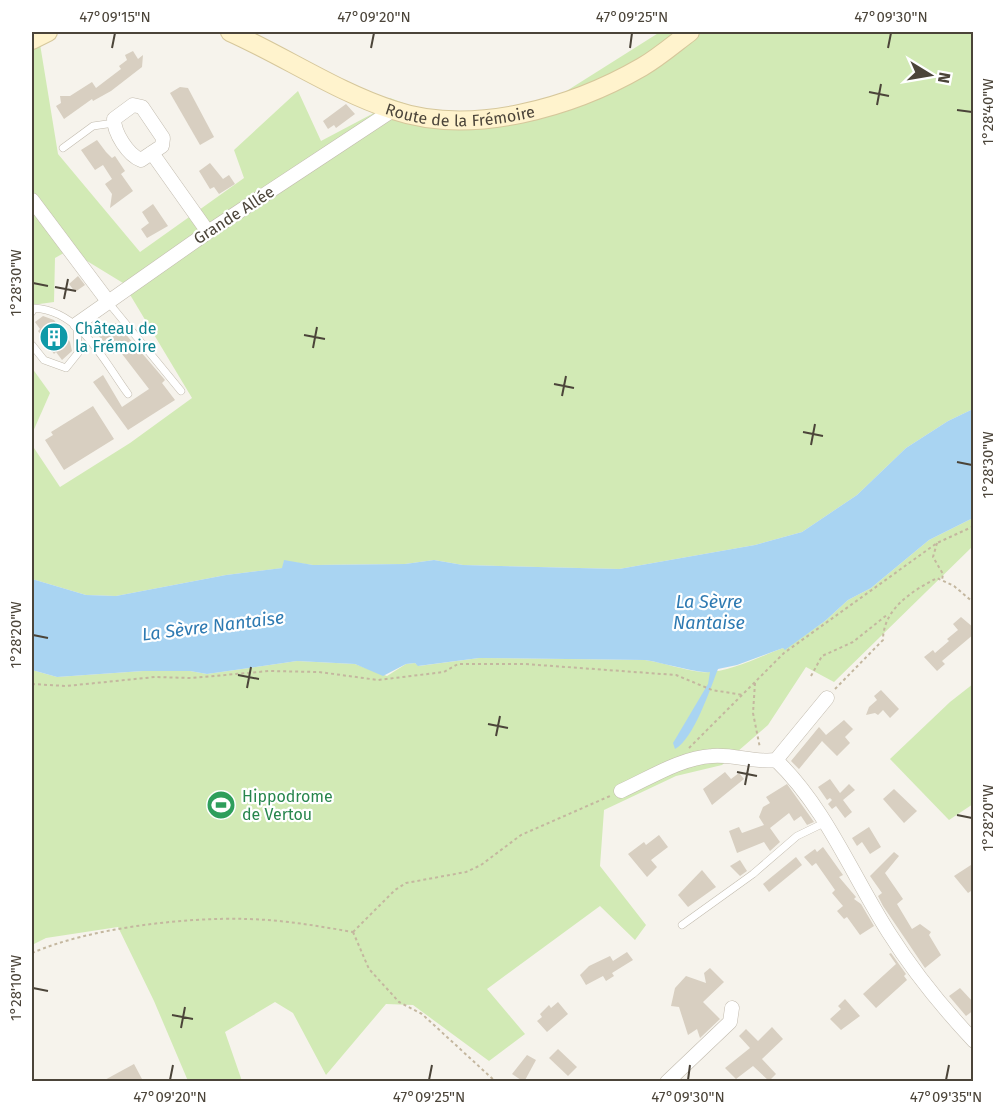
<svg xmlns="http://www.w3.org/2000/svg" width="1005" height="1113" font-family="'Fira Sans',sans-serif">
<style>
.green{fill:#d2eab5}
.water{fill:#a9d4f2}
.building{fill:#d8cfc1}
.lines{fill:none;stroke-linecap:round;stroke-linejoin:round}
.lane-casing{stroke:#c2bbae;stroke-width:8}
.street-casing{stroke:#c2bbae;stroke-width:15}
.secondary-casing{stroke:#d6c79b;stroke-width:20}
.path{stroke:#c4b79f;stroke-width:2;stroke-dasharray:3 3;stroke-linecap:butt}
.lane{stroke:#fff;stroke-width:7}
.street{stroke:#fff;stroke-width:14}
.secondary{stroke:#fff3cd;stroke-width:18}
.ticks{fill:none;stroke:#4b4439;stroke-width:2}
.labels{text-anchor:middle;dominant-baseline:central;stroke-width:4.5;stroke-linejoin:round;paint-order:stroke}
.street-label{font-size:16px;fill:#4b4439;stroke:#fff}
.culture-label{font-size:16px;fill:#0d838f;stroke:#fff;text-anchor:start}
.leisure-label{font-size:16px;fill:#27864d;stroke:#fff;text-anchor:start}
.water-label{font-size:18px;font-style:italic;fill:#2e7ab2;stroke:#fff}
.neatline{fill:none;stroke:#4b4439;stroke-width:2}
.ticks-label{font-size:15px;text-anchor:middle;fill:#4b4439}
</style>
<rect width="100%" height="100%" fill="#f6f3ec"/>
<g class="green">
<polygon points="660,32 973,32 973,409 948,421 906,448 857,495 802,532 755,545 619,569 463,565 434,560 405,564 313,565 284,561 283,568 226,575 116,596 86,595 32,579 32,445 60,487 130,443 192,398 123,283 69,250 55,258 54,302 32,305 32,49 40,44 58,154 140,252 244,178 234,150 298,91 321,141 372,114 390,98 425,111 484,112 557,97"/>
<polygon points="32,368 50,393 32,434"/>
<path d="M 973,518 L 973,546 L 834,682 L 806,667 L 768,725 L 722,765 L 676,776 L 604,810 L 600,866 L 646,925 L 635,940 L 600,906 L 487,989 L 525,1034 L 489,1061 L 413,1005 L 386,1004 L 326,1075 L 293,1013 L 275,1002 L 225,1032 L 242,1081 L 188,1081 L 154,1001 L 118,927 L 46,938 L 32,945 L 32,670 L 57,677 L 143,671 L 190,671 L 207,674 L 297,661 L 355,664 L 387,676 L 406,664 L 415,663 L 419,666 L 479,658 L 645,660 C 664,663 684,670 701,672 C 724,675 761,656 783,648 L 785,649 L 825,621 L 848,600 L 871,588 L 929,540 Z"/>
<polygon points="973,684 973,804 949,820 890,759 950,702"/>
</g>
<path class="water" d="M 973,409 L 973,518 L 929,540 L 871,588 L 848,600 L 825,621 L 785,650 L 783,648 L 737,665 L 718,669 C 710,689 694,739 675,749 L 673,743 L 708,684 L 710,672 C 700,674 660,662 645,660 L 479,658 L 418,666 L 415,663 L 406,664 L 383,676 L 355,664 L 297,661 L 207,674 L 190,671 L 143,671 L 57,677 L 32,670 L 32,579 L 86,595 L 116,596 L 226,575 L 282,568 L 284,560 L 313,565 L 405,564 L 434,560 L 463,565 L 619,569 L 755,545 L 802,532 L 857,495 L 906,448 L 948,421 Z"/>
<g class="building">
<polygon points="133,51 138,59 143,55 142,67 111,91 93,101 92,99 64,119 56,106 61,103 60,96 70,96 92,82 96,88 121,69 119,66 127,60 125,55"/>
<polygon points="180,87 188,88 214,137 200,145 170,93"/>
<polygon points="346,104 355,114 336,128 334,125 328,129 323,121"/>
<polygon points="97,140 106,152 112,158 115,156 125,171 121,174 133,191 110,208 112,194 105,184 112,179 103,165 95,170 81,150"/>
<polygon points="210,163 223,179 229,175 235,184 219,194 214,187 210,189 199,171"/>
<polygon points="153,204 168,226 147,238 141,229 149,223 142,212"/>
<polygon points="78,276 85,285 75,292 69,284"/>
<polygon points="43,316 54,320 70,342 72,351 62,360 56,352 54,354 38,331 40,329 35,322"/>
<polygon points="116,323 165,380 162,383 175,400 128,430 93,382 103,375 122,407 149,389 119,350 113,354 99,336"/>
<polygon points="93,406 114,439 64,470 45,440 53,435 51,432"/>
<polygon points="961,617 974,628 974,634 942,661 945,664 937,671 924,657 933,650 935,653 949,641 947,639 958,630 953,624"/>
<polygon points="881,690 899,709 890,718 883,710 878,715 875,713 866,715 869,707 877,700 874,696"/>
<polygon points="844,720 853,729 845,737 850,743 837,756 822,741 799,769 791,761 819,727 826,735"/>
<polygon points="725,772 731,779 739,773 744,779 712,805 703,789"/>
<polygon points="830,779 840,793 849,784 855,790 843,800 852,812 845,818 836,806 832,809 828,804 832,800 830,798 827,800 818,787"/>
<polygon points="787,784 814,822 807,825 801,816 794,821 789,813 770,828 780,842 770,851 764,842 737,853 729,831 739,827 742,833 764,825 759,817 763,807 770,803 766,797"/>
<polygon points="894,789 917,811 904,823 883,799"/>
<polygon points="869,827 881,847 870,854 862,842 857,846 852,838"/>
<polygon points="659,835 668,847 651,860 657,867 647,877 628,854 644,842 646,845"/>
<polygon points="823,847 843,875 839,877 856,897 854,899 861,904 874,926 860,935 847,917 844,919 837,911 843,906 832,893 835,890 816,863 812,866 804,857 815,849 817,852"/>
<polygon points="894,852 899,856 885,873 903,899 897,904 912,929 920,924 931,932 929,935 941,955 925,968 883,906 878,896 882,893 870,876"/>
<polygon points="796,857 802,865 769,892 763,884"/>
<polygon points="740,860 747,871 740,876 730,866"/>
<polygon points="974,863 974,889 968,893 954,876"/>
<polygon points="702,870 716,887 688,907 678,895"/>
<polygon points="627,952 633,960 612,973 614,976 606,981 603,976 586,985 580,975 589,966 610,956 613,961"/>
<polygon points="891,953 906,974 904,976 907,980 876,1008 863,994 896,964 889,954"/>
<polygon points="710,968 724,982 703,1002 720,1019 700,1038 697,1029 688,1035 679,1007 671,1006 675,988 686,976 706,983 704,973"/>
<polygon points="960,988 974,1003 974,1010 966,1016 949,996"/>
<polygon points="845,999 860,1016 841,1030 830,1019 841,1009 838,1006"/>
<polygon points="558,1002 568,1014 547,1032 537,1021 542,1017 540,1014 549,1005 551,1008"/>
<polygon points="772,1027 783,1039 762,1059 776,1074 769,1081 753,1066 736,1079 725,1068 750,1048 739,1036 746,1029 758,1041"/>
<polygon points="558,1049 577,1067 568,1076 549,1058"/>
<polygon points="527,1055 536,1060 524,1082 512,1074"/>
<polygon points="134,1064 142,1079 137,1082 101,1082"/>
</g>
<g class="lines">
<g class="lane-casing">
<g id="lane">
<polyline points="63,148 93,126 114,123"/>
<polyline points="108,302 181,391"/>
<path d="M 32,312 L 34,308 C 81,311 103,360 128,394"/>
<polyline points="32,345 44,360 66,368 78,353 77,324"/>
<polyline points="682,925 753,874 797,836 826,822"/>
</g>
</g>
<g class="street-casing">
<g id="street">
<path d="M 133,105 L 142,107 L 163,138 L 162,146 L 141,160 C 128,155 114,133 114,119 Z"/>
<polyline points="152,153 208,232"/>
<polyline points="32,200 107,300"/>
<polyline points="77,324 208,232 393,110"/>
<path d="M 776,760 C 826,808 852,875 889,933 C 913,971 943,1008 974,1041"/>
<path d="M 621,791 C 650,778 680,758 712,756 C 734,754 754,763 776,760 L 827,698"/>
<polyline points="667,1082 730,1022 732,1008"/>
</g>
</g>
<g class="secondary-casing">
<g id="secondary">
<path id="s1" d="M 230,32 C 284,56 337,92 393,110 C 472,137 573,107 642,67 C 659,57 674,44 690,32"/>
<polyline points="32,40 48,32"/>
</g>
</g>
<g class="path">
<polyline points="937,543 933,557 943,574 942,580"/>
<polyline points="811,676 822,656 853,642 888,614"/>
<polyline points="755,683 753,713 760,748"/>
<polyline points="32,684 66,686 155,677 192,678 269,671 319,672 378,680 444,672 458,664 525,664 676,675 712,690 743,695"/>
<path d="M 835,689 L 883,640 C 883,609 912,591 937,578 L 954,586 L 974,603"/>
<polyline points="689,748 784,653 937,543 974,526"/>
<polyline points="353,932 395,890 406,883 466,872 481,865 521,835 610,796"/>
<polyline points="353,932 369,969 399,1002 422,1014 496,1082"/>
<path d="M 32,953 C 89,928 185,917 248,919 C 284,920 318,926 353,932"/>
</g>
<use href="#lane" class="lane"/>
<use href="#street" class="street"/>
<use href="#secondary" class="secondary"/>
</g>
<path class="ticks" d="M 112,48 L 115,33M 371,48 L 374,33M 630,48 L 632,33M 888,48 L 891,33M 869,92 L 889,96M 877,105 L 881,84M 957,110 L 972,112M 33,283 L 48,286M 55,287 L 76,291M 64,299 L 68,279M 304,335 L 325,339M 313,348 L 317,327M 554,384 L 574,388M 562,396 L 566,376M 803,432 L 823,436M 811,445 L 815,424M 957,462 L 972,465M 33,635 L 48,638M 238,675 L 259,679M 247,688 L 251,667M 488,724 L 508,728M 496,736 L 500,716M 737,772 L 757,776M 745,785 L 749,764M 957,815 L 972,818M 33,988 L 48,991M 172,1015 L 193,1019M 181,1028 L 185,1007M 170,1080 L 173,1065M 429,1080 L 432,1065M 688,1080 L 690,1065M 946,1080 L 949,1065"/>
<defs>
<g id="building-disc" transform="scale(1.5)"><circle r="9.5" fill="#0f9aa8" stroke="#fff"/><path d="M-4-6H4V6H1V3H-1V6H-4ZM-2.5-4.3h1.7v1.8h-1.7ZM.8-4.3h1.7v1.8H.8ZM-2.5-1h1.7V.8h-1.7ZM.8-1h1.7V.8H.8Z" fill="#fff"/></g>
<g id="stadium-disc" transform="scale(1.5)"><circle r="9.5" fill="#2e9e5b" stroke="#fff"/><path d="M0-5a6.5 5 0 1 0 0 10a6.5 5 0 1 0 0-10ZM-3.5-1.8h7v3.6h-7Z" fill="#fff"/></g>
</defs>
<g fill-rule="evenodd">
<use href="#building-disc" x="54" y="337"/>
<use href="#stadium-disc" x="221" y="805"/>
</g>
<g class="labels">
<g class="street-label">
<text stroke="none"><textPath href="#s1" startOffset="249">Route de la Frémoire</textPath></text>
<text transform="translate(234 215) rotate(-33)">Grande Allée</text>
</g>
<g class="culture-label">
<text x="75" y="328">Château de<tspan x="75" dy="18">la Frémoire</tspan></text>
</g>
<g class="leisure-label">
<text x="242" y="796">Hippodrome<tspan x="242" dy="18">de Vertou</tspan></text>
</g>
<g class="water-label">
<text x="709" y="602">La Sèvre<tspan x="709" dy="21">Nantaise</tspan></text>
<text transform="translate(213 626) rotate(-7)">La Sèvre Nantaise</text>
</g>
</g>
<rect width="1005" height="1113" fill="none" stroke="#ffffff" stroke-width="66"/>
<g transform="translate(930 75) rotate(101)" stroke="#ffffff" stroke-width="4.5" paint-order="stroke">
<path d="M0-4.5L10 22L0 15L-10 22Z" fill="#4b4439"/>
<text y="-9" font-size="16" font-weight="bold" text-anchor="middle" fill="#4b4439">N</text>
</g>
<rect x="33" y="33" width="939" height="1047" class="neatline"/>
<g class="ticks-label">
<text x="115" y="22">47°09'15"N</text>
<text x="374" y="22">47°09'20"N</text>
<text x="632" y="22">47°09'25"N</text>
<text x="891" y="22">47°09'30"N</text>
<text transform="translate(988 112) rotate(-90)" y="5">1°28'40"W</text>
<text transform="translate(16 283) rotate(-90)" y="5">1°28'30"W</text>
<text transform="translate(988 465) rotate(-90)" y="5">1°28'30"W</text>
<text transform="translate(16 635) rotate(-90)" y="5">1°28'20"W</text>
<text transform="translate(988 818) rotate(-90)" y="5">1°28'20"W</text>
<text transform="translate(16 988) rotate(-90)" y="5">1°28'10"W</text>
<text x="170" y="1102">47°09'20"N</text>
<text x="429" y="1102">47°09'25"N</text>
<text x="688" y="1102">47°09'30"N</text>
<text x="946" y="1102">47°09'35"N</text>
</g>
</svg>
